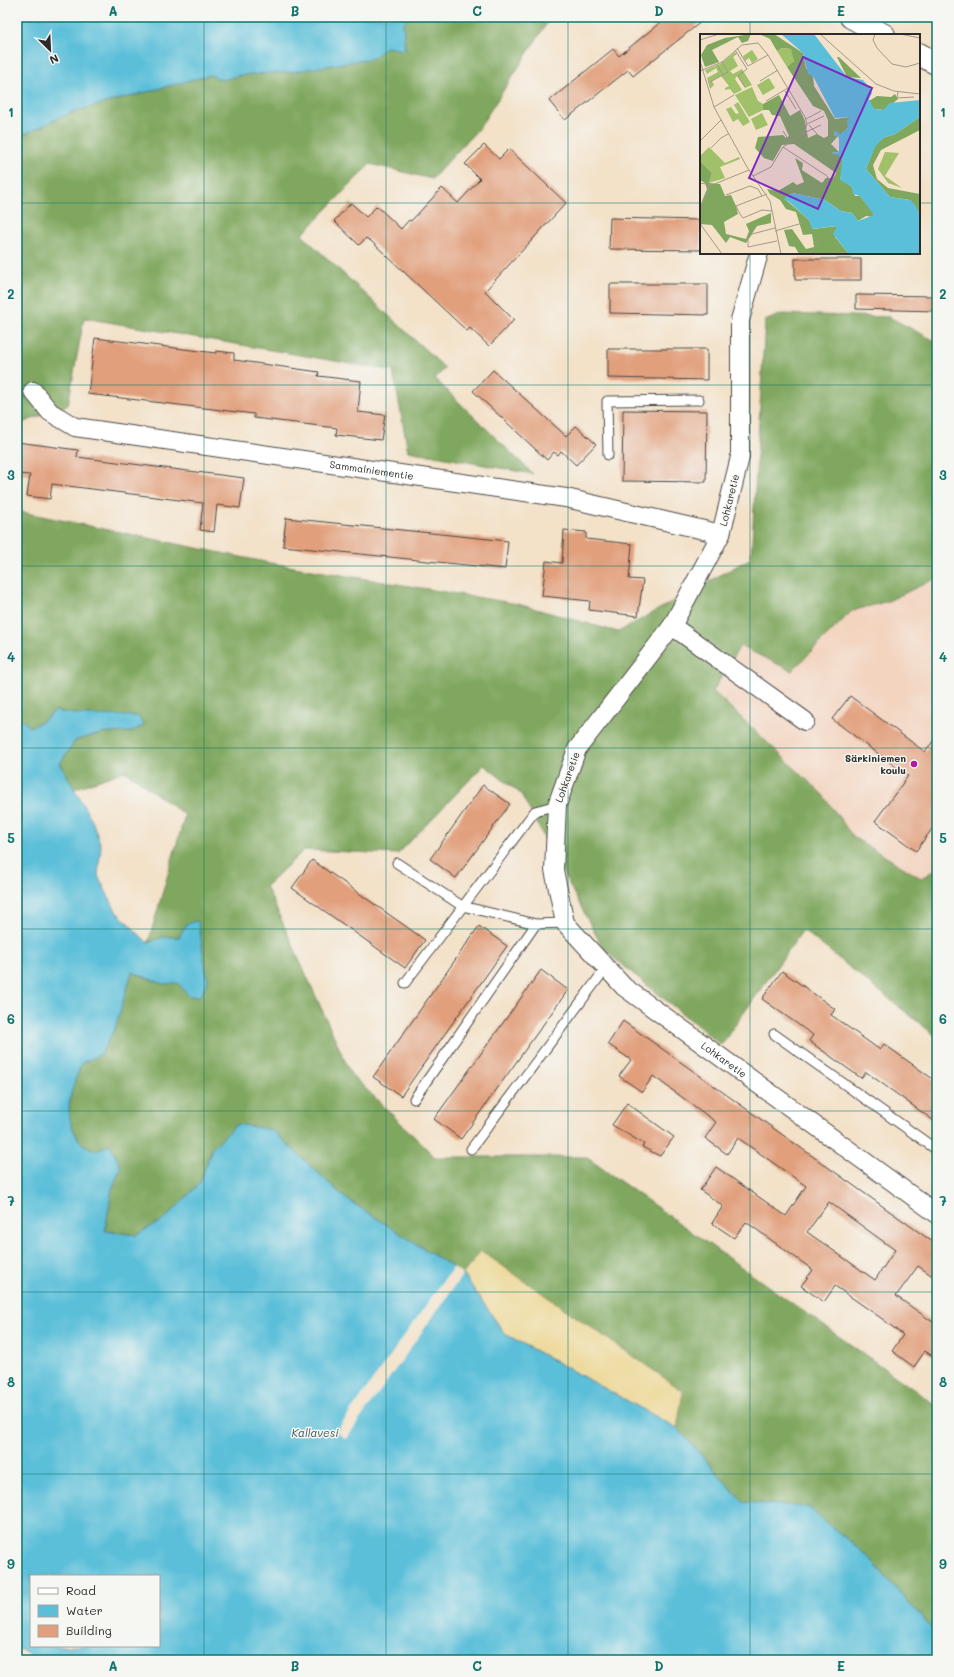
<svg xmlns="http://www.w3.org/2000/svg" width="954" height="1677" font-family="Mali,sans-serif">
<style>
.built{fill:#f3d4bf}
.forest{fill:#80a75e;stroke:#566944}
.sand{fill:#eeda9e;stroke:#8c8264}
.water{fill:#5bbfd9;stroke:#437582;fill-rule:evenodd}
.pier{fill:#f3e1c8}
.building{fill:#e19f7c;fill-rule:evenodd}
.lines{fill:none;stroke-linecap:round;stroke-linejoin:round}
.lane-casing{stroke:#494643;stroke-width:11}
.street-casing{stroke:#494643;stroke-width:20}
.secondary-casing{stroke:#494643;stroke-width:24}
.lane{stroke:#fff;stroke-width:9}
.street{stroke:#fff;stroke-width:18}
.secondary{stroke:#fff;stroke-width:22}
.grid{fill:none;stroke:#0f766e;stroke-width:1;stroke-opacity:0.55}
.poi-dot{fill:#b5179e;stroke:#f6f6f2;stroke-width:1.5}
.labels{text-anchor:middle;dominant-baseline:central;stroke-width:3;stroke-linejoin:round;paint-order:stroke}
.street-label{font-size:10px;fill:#2b2b2b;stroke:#f6f6f2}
.poi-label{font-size:10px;font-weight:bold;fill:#2b2b2b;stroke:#f6f6f2;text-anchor:end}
.water-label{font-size:11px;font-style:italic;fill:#39575f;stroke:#f6f6f2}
.inset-road{fill:none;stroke:#a39889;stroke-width:1}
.view{fill:#7b2cbf;fill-opacity:0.15;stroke:#7b2cbf;stroke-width:2}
.inset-edge{fill:none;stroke:#2b2b2b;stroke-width:2}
.neatline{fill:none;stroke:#0f766e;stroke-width:1.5}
.grid-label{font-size:13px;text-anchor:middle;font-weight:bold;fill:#0f766e}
</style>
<rect width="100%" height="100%" fill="#f6f6f2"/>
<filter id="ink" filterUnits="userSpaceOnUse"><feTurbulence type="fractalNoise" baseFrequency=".025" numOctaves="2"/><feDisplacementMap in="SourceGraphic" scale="8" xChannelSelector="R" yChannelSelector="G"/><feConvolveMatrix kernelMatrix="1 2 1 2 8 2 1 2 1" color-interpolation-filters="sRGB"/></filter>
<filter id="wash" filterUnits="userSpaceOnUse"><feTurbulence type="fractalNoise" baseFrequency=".012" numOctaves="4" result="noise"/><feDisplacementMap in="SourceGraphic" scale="16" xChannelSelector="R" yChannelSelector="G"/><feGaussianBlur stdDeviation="0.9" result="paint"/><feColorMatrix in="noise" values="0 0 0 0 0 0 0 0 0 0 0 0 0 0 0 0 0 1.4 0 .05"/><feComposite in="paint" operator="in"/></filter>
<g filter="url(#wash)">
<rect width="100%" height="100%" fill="#f3e1c8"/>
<polygon class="built" points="937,578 937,869 921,878 853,837 823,795 713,691 740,646 792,671 852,611 888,601"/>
<g class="forest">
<polygon points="408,17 551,17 479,128 432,179 370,164 302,235 445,368 435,379 533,474 408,451 393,371 84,318 68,405 17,425 17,134 25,134 72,112 210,75 222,80 241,75 292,72 385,47 405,50 403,24"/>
<polygon points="781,314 889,317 937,342 937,578 888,601 852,611 792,671 740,646 713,691 823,795 853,837 921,878 937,869 937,1037 803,930 721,1045 604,950 521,794 484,765 398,854 304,850 266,886 351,1074 435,1157 586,1157 937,1406 937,1634 866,1555 808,1507 743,1502 677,1428 682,1391 481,1252 463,1274 345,1198 272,1130 212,1148 200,1183 165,1219 136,1235 105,1231 112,1188 121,1167 79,1142 68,1117 72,1085 82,1063 101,1054 115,1028 132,972 163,984 208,980 203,961 203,944 187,923 179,937 163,937 148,943 185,815 125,771 74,789 60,763 76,740 104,733 132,732 106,716 84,715 55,711 43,721 30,727 17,715 17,511 270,563 518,604 618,632 751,558 765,321"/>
</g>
<polygon class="sand" points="481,1251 683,1391 677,1428 505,1334 463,1274"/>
<g class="water">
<polygon points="17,17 408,17 403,24 405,50 385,47 374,58 292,72 241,75 222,80 210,75 72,112 25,134 17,134"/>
<path d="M 55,711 L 84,715 L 138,716 L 144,725 L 132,732 L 104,733 L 76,740 L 60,763 L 93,823 L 101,846 L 98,876 L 116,911 L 148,943 L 163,937 L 179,937 L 187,923 L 198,921 C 202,941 203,960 208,980 L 201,996 L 189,996 L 178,983 L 163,984 L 132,972 L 115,1028 L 101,1054 L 82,1063 C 71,1089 61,1114 79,1140 C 82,1145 90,1148 95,1151 L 110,1144 L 121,1167 L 112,1189 L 105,1231 L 136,1235 L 165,1219 L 200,1183 L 212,1148 L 237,1124 L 272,1130 L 345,1198 L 463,1274 L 505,1334 L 677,1428 L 743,1502 L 808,1507 L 866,1555 L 937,1634 L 937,1660 L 36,1660 L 17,1647 L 17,715 L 30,727 L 43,721 ZM 31,1576 L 159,1576 L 159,1646 L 31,1646 Z"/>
</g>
<polygon class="pier" points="453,1267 463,1274 346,1439 336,1432"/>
<g id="blocks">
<g class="building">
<polygon points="667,17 707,17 633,76 628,70 565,120 549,101 613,49 619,56"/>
<polygon points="484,145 499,159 509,149 566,203 485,291 514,320 489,346 470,328 467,331 371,241 366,238 359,245 334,221 351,203 366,217 377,206 401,229 409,220 411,221 442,188 458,203 480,179 465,164"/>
<polygon points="610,218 701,220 701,250 609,249"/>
<rect x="795" y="259" width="66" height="21"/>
<polygon points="610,284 708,284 708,315 610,313"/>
<polygon points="856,295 937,296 937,311 856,309"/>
<polygon points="95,338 216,353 216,351 234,353 234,360 319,372 318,376 361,381 358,412 385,415 381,440 336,435 337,428 254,418 254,414 88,394"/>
<polygon points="608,349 707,349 707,380 608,378"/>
<polygon points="493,370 566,436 576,426 596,444 576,465 561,451 558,455 554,452 547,460 473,391"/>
<polygon points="623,410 707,411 706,482 622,481"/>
<polygon points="17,442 78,450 77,457 244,478 240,508 217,505 214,532 200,530 203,503 52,484 50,499 27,496 30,475 17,474"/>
<polygon points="286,518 508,541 505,569 283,546"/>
<polygon points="564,530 586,532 586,539 632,544 629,579 643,580 638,616 589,610 590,601 542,596 546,561 562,563"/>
<polygon points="850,696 925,752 937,736 937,822 916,851 875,821 908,776 832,719"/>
<polygon points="483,785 510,804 456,878 430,859"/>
<polygon points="312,860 425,940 405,968 292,888"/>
<polygon points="479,926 507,946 401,1096 373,1077"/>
<polygon points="541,970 568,990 461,1139 434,1119"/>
<polygon points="782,971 835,1009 831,1015 880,1050 884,1044 937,1082 937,1123 866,1072 861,1078 809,1041 813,1035 762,999"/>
<path d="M 623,1021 L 937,1245 L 937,1279 L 918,1266 L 896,1296 L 937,1325 L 937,1359 L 925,1351 L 914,1367 L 892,1351 L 903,1335 L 881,1318 L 835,1286 L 824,1302 L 801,1286 L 813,1270 L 746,1222 L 734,1238 L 712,1223 L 723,1206 L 700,1190 L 716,1167 L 786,1216 L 806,1186 L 738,1138 L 727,1154 L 705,1138 L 716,1122 L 653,1076 L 642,1092 L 619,1076 L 631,1060 L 608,1044 ZM 829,1202 L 895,1250 L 875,1280 L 807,1232 Z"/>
<polygon points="627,1103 674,1137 660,1156 642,1147 644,1144 612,1125"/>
</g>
</g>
</g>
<g filter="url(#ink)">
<use href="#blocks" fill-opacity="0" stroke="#494643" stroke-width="1"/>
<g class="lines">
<g class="lane-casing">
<g id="lane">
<polyline points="608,455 607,401 699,400"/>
<polyline points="397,863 462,906 536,924"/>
<polyline points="405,983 535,811 557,805"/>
<polyline points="774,1034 937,1150"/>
<polyline points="414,1099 536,924 565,923"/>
<polyline points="471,1149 606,968"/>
</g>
</g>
<g class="street-casing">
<g id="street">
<path id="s1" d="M 759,253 L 740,320 L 740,457 L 721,534 L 672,626 L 577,749 L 557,805 L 554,870 L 565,923 L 624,987 L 937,1214"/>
<path id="s2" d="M 33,391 L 50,412 L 75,427 L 566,498 L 721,534"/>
<polyline points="672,626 805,721"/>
</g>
</g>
<g class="secondary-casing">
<g id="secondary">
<polyline points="851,17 884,35"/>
<polyline points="919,54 937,64"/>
</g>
</g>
<use href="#lane" class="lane"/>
<use href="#street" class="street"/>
<use href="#secondary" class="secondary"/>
</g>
</g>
<path class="grid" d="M 204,17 L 204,1660M 386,17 L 386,1660M 568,17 L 568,1660M 750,17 L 750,35M 17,203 L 701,203M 919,203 L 937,203M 750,253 L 750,1660M 17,385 L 937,385M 17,566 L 937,566M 17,748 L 937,748M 17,929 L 937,929M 17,1111 L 937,1111M 17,1292 L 937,1292M 17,1474 L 937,1474"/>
<circle class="poi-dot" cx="914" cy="764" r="4"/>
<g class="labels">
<g class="street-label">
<text stroke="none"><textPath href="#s2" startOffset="356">Sammalniementie</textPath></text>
<text transform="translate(729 500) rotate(-76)">Lohkaretie</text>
<text transform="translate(567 777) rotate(-70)">Lohkaretie</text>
<text stroke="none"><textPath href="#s1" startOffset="935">Lohkaretie</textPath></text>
</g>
<g class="poi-label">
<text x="906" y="758">Särkiniemen<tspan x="906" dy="12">koulu</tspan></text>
</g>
<g class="water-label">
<text x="315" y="1432">Kallavesi</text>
</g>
</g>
<g transform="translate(700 34)">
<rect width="220" height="220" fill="#f3e1c8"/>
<path d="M 82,14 L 91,15 L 93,20 L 94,27 L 87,33 L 77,17 ZM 52,16 L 58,25 L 52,29 L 49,24 L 45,27 L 43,22 ZM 35,18 L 37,20 L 33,23 L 38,32 L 30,37 L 33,40 L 42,35 L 52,51 L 45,54 L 37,42 L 35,45 L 42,56 L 34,60 L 30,55 L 25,56 L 25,54 L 29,52 L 21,42 L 12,47 L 14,51 L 10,55 L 7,44 L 18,38 L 16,34 L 7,40 L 5,36 L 20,30 ZM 69,44 L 75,54 L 63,61 L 57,51 ZM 52,53 L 58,67 L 63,70 L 63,76 L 49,83 L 35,61 ZM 38,68 L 50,88 L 43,92 L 38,85 L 33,88 L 26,75 L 31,73 L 36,80 L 39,79 L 34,71 ZM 62,79 L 68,91 L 56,96 L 51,85 ZM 9,113 L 25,129 L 39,123 L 40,125 L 20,133 L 25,144 L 9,149 L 12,139 L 0,127 L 0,122 ZM 185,118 L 199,119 L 185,142 L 202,154 L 188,149 L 178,135 Z" fill="#a0c16a"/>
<path d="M 51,0 L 48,7 L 42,9 L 38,3 L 12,16 L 19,28 L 5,33 L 1,21 L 7,11 L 25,4 ZM 59,0 L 74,0 L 103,19 L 106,34 L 113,42 L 114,52 L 135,85 L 150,83 L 148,94 L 140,101 L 135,97 L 134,102 L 138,102 L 131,110 L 139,118 L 131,119 L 140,121 L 142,126 L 143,137 L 140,144 L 152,153 L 155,162 L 160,162 L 174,180 L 173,183 L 166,182 L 158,187 L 152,179 L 141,177 L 125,166 L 93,159 L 88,162 L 86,166 L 109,186 L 113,195 L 138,192 L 135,203 L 149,220 L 99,220 L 95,213 L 89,212 L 84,196 L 92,195 L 106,215 L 114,213 L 112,200 L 103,201 L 96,178 L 86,175 L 80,166 L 70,160 L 67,155 L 78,157 L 93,148 L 97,151 L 104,148 L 95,124 L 103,129 L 102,136 L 122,149 L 126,144 L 133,144 L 136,139 L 94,110 L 82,111 L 73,127 L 64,124 L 55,114 L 58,103 L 83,101 L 86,104 L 89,102 L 80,82 L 72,81 L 69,76 L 63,76 L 63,70 L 79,61 L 90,82 L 100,76 L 105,87 L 108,104 L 117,100 L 124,104 L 128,102 L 128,86 L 124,77 L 113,72 L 87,33 L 94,27 L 91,15 L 82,14 L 77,17 L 70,5 ZM 137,23 L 139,23 L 161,44 L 147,43 ZM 195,60 L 198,65 L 185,76 L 174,75 L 170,71 L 169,67 L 177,62 L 191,63 ZM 220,83 L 220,96 L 181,116 L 173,131 L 177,145 L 188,154 L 220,160 L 220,180 L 210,166 L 190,163 L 166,135 L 175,112 L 183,104 L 195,100 ZM 0,127 L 12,139 L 9,149 L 20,150 L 25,162 L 31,161 L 36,172 L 38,180 L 24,188 L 26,200 L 46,205 L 49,197 L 46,190 L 71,179 L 71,189 L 57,192 L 46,209 L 30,203 L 26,209 L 12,191 L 0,190 L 0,172 L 7,155 L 5,149 L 0,146 Z" fill="#80a75e"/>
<path d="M 81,0 L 114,0 L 147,43 L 163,46 L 169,53 L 172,59 L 169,65 L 174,75 L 183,76 L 190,69 L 220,66 L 220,83 L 195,100 L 183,104 L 175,113 L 166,135 L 190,163 L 210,166 L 216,172 L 220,182 L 220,220 L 149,220 L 133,200 L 137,192 L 112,195 L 109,186 L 88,167 L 84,166 L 86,162 L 93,159 L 125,166 L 141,177 L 152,179 L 158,187 L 174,181 L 160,162 L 153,160 L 152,153 L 140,146 L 142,126 L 140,122 L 131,119 L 139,118 L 139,105 L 138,102 L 134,102 L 135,97 L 140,100 L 148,94 L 147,87 L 150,83 L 135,84 L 113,42 L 108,40 L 103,19 Z" fill="#5bbfd9"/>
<path class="inset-road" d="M 120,0 L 176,50 L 194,57 L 220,60M 175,0 L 173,6 L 177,14 L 192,30 L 206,33 L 220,29M 200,0 L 220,4M 0,6 L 19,0M 37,14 L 48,32 L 68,21M 35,16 L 47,35 L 38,42 L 45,53M 0,27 L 14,73 L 47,133 L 70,167 L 81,220M 17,30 L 23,41M 0,37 L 22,28 L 42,11 L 58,9 L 68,21 L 105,83 L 107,90 L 104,99 L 83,113 L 71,133 L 53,142M 60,47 L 78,36M 10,48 L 28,38 L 22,28M 85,57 L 96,75M 198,58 L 197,64 L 214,63M 66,67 L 88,54M 14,73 L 34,61M 106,85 L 121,77M 107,90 L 124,82M 109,91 L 117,100M 83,97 L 90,108M 104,99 L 121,91M 0,107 L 21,86M 83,113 L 127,142 L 129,146M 11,114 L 21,104 L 28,100M 0,149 L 12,151 L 49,136M 10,151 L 1,172 L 0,185 L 1,191 L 22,220M 26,161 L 50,152 L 58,155 L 62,162 L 67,160M 62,162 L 36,172 L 40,180 L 43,184 L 62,176 L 72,177M 75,194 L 52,200 L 48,205 L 48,213 L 77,207M 75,197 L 106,188M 110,219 L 119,206M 90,220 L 116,220"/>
<path class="view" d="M 103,23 L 172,54 L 118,175 L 49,144 Z"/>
<rect width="220" height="220" class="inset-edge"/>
</g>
<rect width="954" height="1677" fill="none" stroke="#f6f6f2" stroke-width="44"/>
<rect x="30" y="1575" width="130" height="72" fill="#f6f6f2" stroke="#a5a5a2"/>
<rect x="38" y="1588" width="20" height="6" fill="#ffffff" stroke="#a5a5a2"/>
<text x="66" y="1595" font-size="12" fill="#2b2b2b">Road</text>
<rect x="38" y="1605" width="20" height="12" fill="#5bbfd9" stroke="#a5a5a2"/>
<text x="66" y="1615" font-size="12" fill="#2b2b2b">Water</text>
<rect x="38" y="1625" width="20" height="12" fill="#e19f7c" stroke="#a5a5a2"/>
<text x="66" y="1635" font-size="12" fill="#2b2b2b">Building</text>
<g transform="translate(50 50) rotate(156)" stroke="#f6f6f2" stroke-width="3" paint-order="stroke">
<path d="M0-3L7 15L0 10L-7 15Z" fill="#2b2b2b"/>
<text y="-6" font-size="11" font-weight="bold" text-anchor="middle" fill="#2b2b2b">N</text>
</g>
<rect x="22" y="22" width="910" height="1633" class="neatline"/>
<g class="grid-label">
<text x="113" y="16">A</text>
<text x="295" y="16">B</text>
<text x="477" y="16">C</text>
<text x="659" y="16">D</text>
<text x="841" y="16">E</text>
<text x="11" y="117">1</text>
<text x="943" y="117">1</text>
<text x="11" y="299">2</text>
<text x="943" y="299">2</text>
<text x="11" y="480">3</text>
<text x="943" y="480">3</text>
<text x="11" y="662">4</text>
<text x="943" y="662">4</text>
<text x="11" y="843">5</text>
<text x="943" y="843">5</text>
<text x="11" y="1024">6</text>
<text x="943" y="1024">6</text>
<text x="11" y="1206">7</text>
<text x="943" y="1206">7</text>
<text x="11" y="1387">8</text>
<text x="943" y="1387">8</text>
<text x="11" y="1569">9</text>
<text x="943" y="1569">9</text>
<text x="113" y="1671">A</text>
<text x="295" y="1671">B</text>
<text x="477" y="1671">C</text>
<text x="659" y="1671">D</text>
<text x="841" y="1671">E</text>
</g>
</svg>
